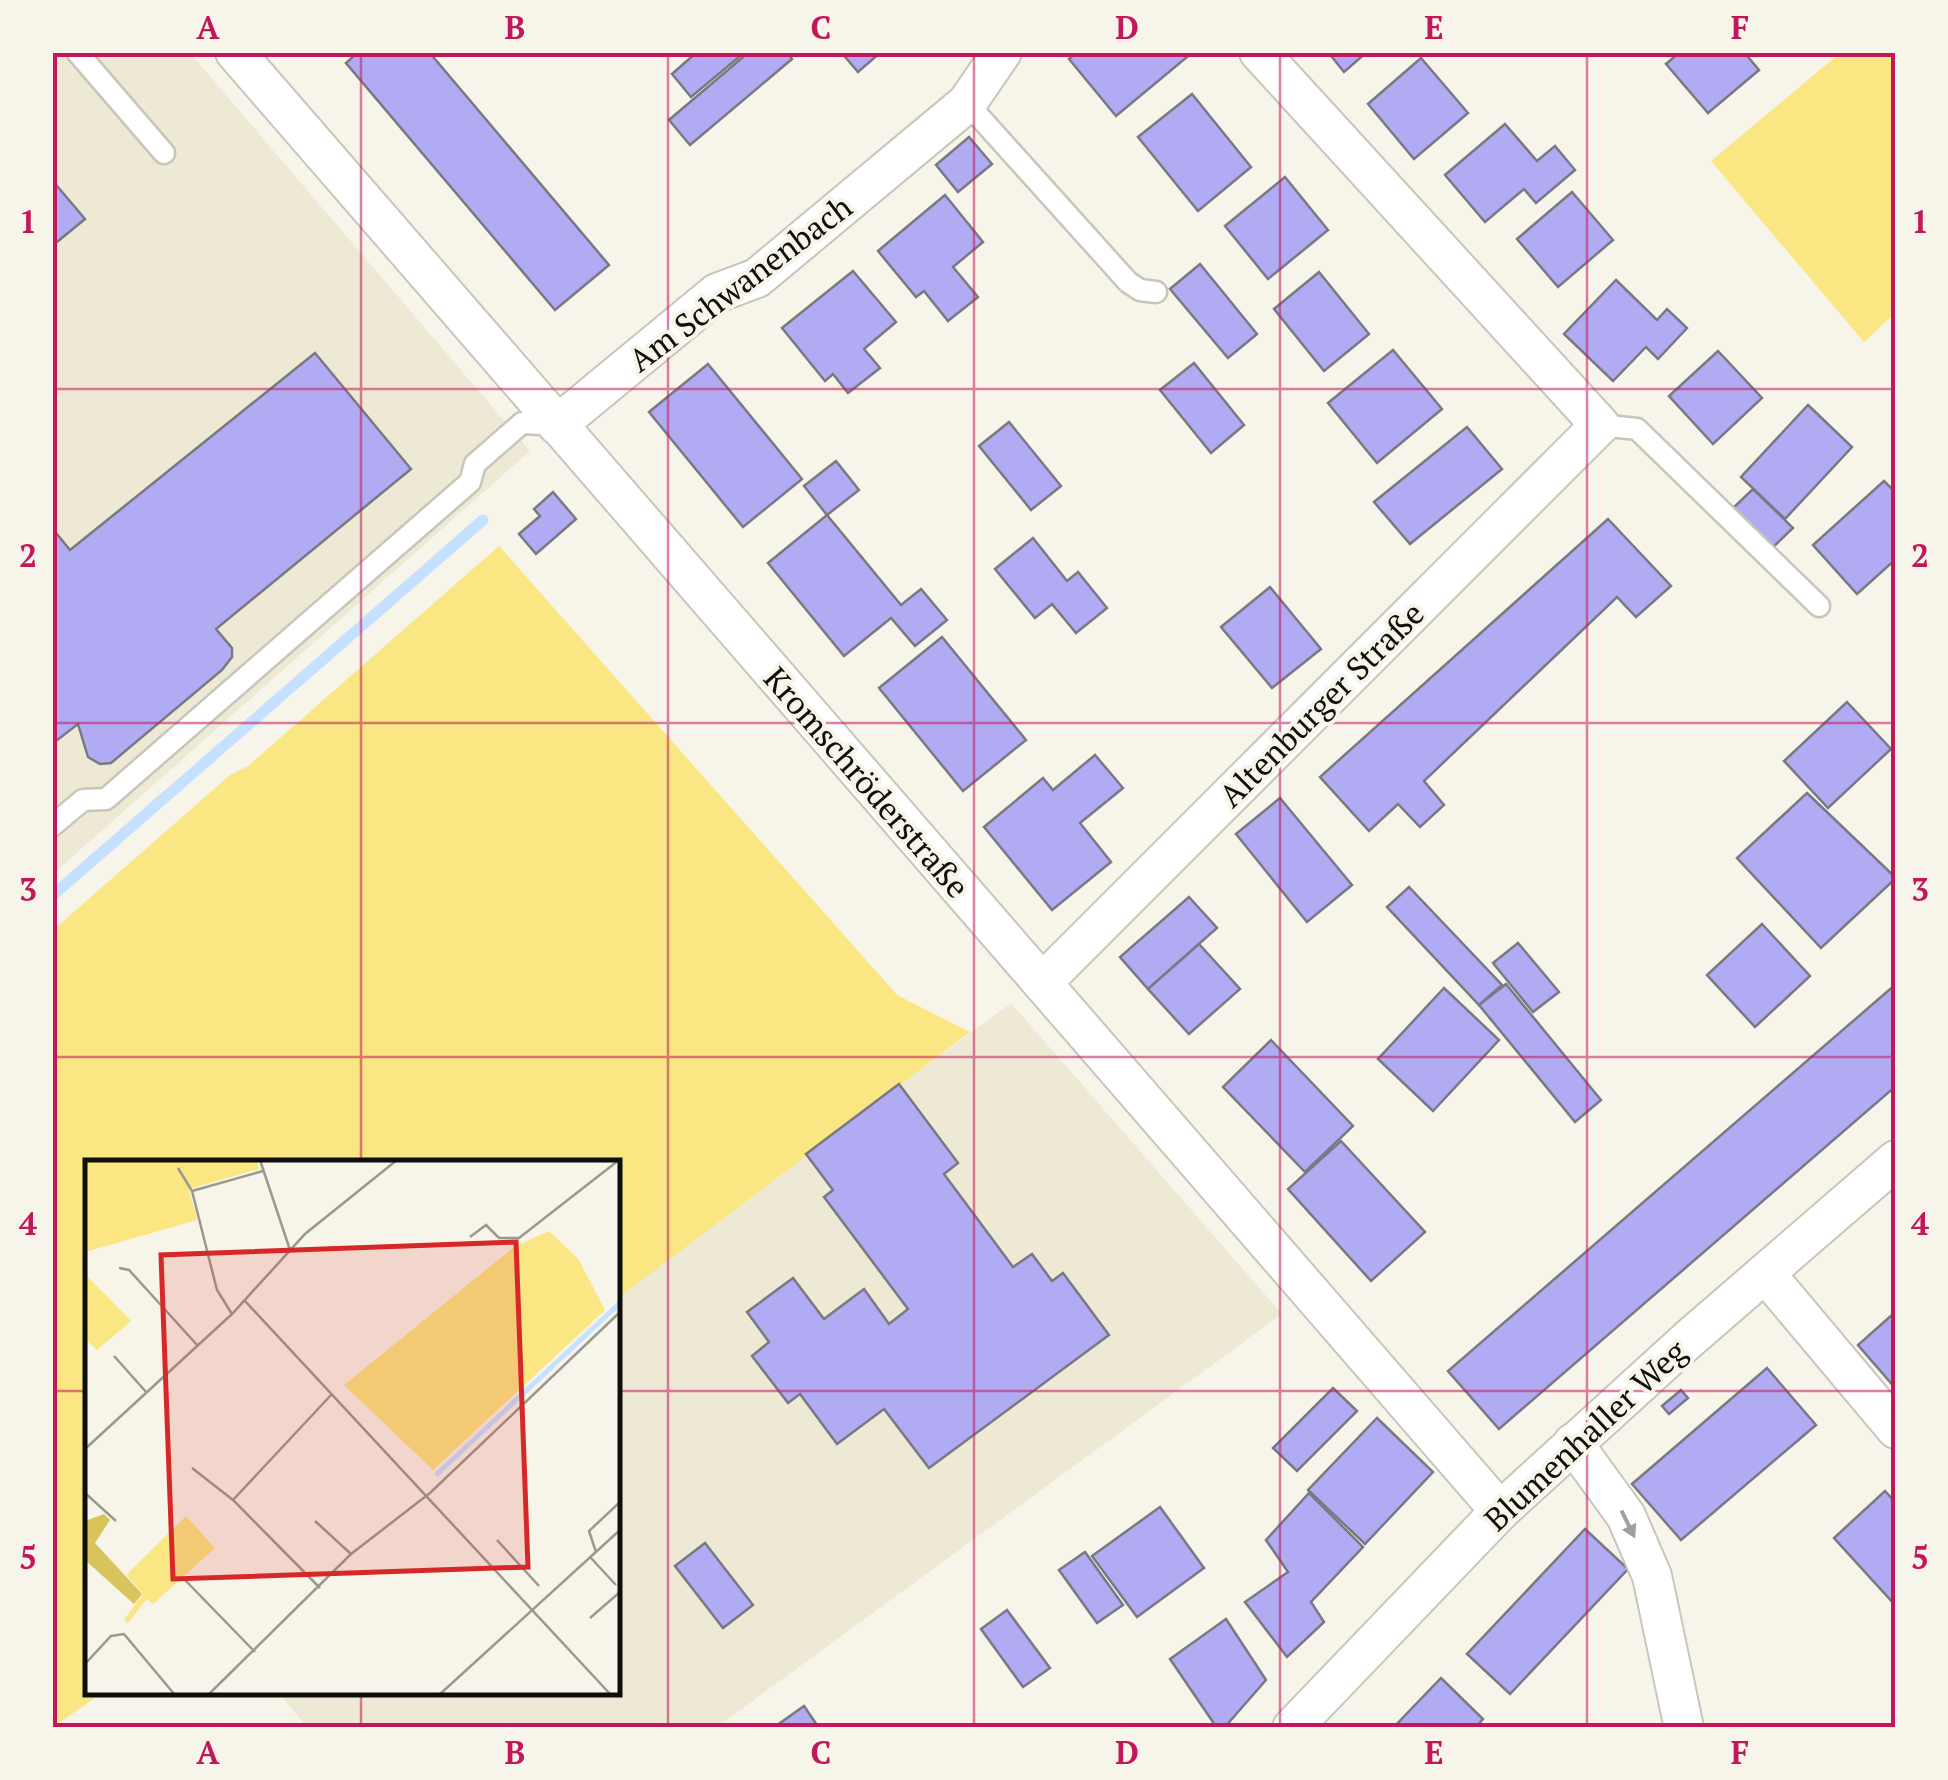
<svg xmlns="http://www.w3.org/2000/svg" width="1948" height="1780" font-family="'PT Serif',serif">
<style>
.built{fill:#ede9d5}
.green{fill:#fae682}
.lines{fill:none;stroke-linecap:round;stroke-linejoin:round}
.stream{stroke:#c6e0ff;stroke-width:11}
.building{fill:#b1abf3;stroke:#797883;stroke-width:2.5}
.lane-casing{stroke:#c8c6ba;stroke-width:25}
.street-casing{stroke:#c8c6ba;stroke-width:42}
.lane{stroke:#fff;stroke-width:20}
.street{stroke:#fff;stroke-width:38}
.oneway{fill:#9f9f9d}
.grid{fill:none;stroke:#c2185b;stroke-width:2.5;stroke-opacity:0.55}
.labels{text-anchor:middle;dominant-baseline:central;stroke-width:8;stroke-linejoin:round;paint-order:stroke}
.street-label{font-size:32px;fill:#0e0e0a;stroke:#f7f5e9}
.inset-river{fill:none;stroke:#c6e0ff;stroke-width:5}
.inset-road{fill:none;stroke:#9a9990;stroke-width:2.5}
.view{fill:#d62828;fill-opacity:0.15;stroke:#d62828;stroke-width:5}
.inset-edge{fill:none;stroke:#0e0e0a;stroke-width:5}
.neatline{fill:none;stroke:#c2185b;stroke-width:4}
.grid-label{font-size:32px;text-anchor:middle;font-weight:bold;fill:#c2185b}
</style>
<rect width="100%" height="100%" fill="#f7f5e9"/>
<g class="built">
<polygon points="53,53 190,53 530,451 53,874"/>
<polygon points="1011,1003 1282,1314 717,1727 307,1727 279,1693 618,1692 618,1298 806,1154"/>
</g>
<g class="green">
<polygon points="1840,53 1895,53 1895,313 1864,342 1711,161"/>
<polygon points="499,546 897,995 970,1032 618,1298 618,1162 88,1162 88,1692 102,1693 53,1727 52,931 230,775 248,766"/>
</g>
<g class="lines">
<polyline class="stream" points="52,896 483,520"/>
</g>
<g class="building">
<polygon points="358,52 429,52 609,265 555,310 346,63"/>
<polygon points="697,52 745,52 691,97 672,74"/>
<polygon points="749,52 787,52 792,59 690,145 669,120"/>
<polygon points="841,52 881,52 858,72"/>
<polygon points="1077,52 1193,52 1116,116 1069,59"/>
<polygon points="1328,52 1367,52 1344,72"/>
<polygon points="1680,52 1744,52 1759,70 1708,113 1666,64"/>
<polygon points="1421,58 1468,113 1414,159 1368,104"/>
<polygon points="1192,94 1251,167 1198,211 1138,137"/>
<polygon points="1505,124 1537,161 1555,146 1575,170 1536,203 1524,189 1485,222 1445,175"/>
<polygon points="969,137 992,164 958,192 936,165"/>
<polygon points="1285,177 1328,230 1268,279 1225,226"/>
<polygon points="52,180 85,219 52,246"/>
<polygon points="1572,192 1613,240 1558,287 1517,239"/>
<polygon points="945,195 983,242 953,267 978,297 948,321 924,291 916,297 878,251"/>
<polygon points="1200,264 1257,334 1228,358 1170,289"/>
<polygon points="853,271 896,322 864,349 880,368 848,393 833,374 825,381 782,328"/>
<polygon points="1319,272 1369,334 1324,371 1274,309"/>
<polygon points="1616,280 1657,320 1667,309 1687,328 1658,359 1646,347 1613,381 1564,334"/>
<polygon points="1393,350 1442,409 1377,463 1328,403"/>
<polygon points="1718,351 1762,398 1713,444 1669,396"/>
<polygon points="315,353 411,469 216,629 232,648 232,657 222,670 111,763 100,764 88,757 78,724 52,744 52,528 70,550"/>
<polygon points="1194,363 1244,425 1211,453 1160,390"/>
<polygon points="708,364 802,479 743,527 649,412"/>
<polygon points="1808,405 1852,447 1785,519 1741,477"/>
<polygon points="1009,422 1061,486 1031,510 979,446"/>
<polygon points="1467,427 1502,469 1410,544 1374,502"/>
<polygon points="836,461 859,490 827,515 804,486"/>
<polygon points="1884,481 1896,493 1896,559 1857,594 1813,545"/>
<polygon points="1753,489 1793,528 1771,549 1730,511"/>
<polygon points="553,492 576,519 536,554 519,534 540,516 534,509"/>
<polygon points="827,515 901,605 921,589 947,620 915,646 891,618 844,656 768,563"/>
<polygon points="1608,519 1671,586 1636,617 1617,597 1424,781 1444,805 1420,827 1398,804 1369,831 1320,777"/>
<polygon points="1033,538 1067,581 1078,572 1107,608 1076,633 1052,604 1035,618 995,569"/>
<polygon points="1270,587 1321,649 1272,688 1221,627"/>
<polygon points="942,637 1026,740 963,791 879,688"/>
<polygon points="1847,702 1891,749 1828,808 1784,761"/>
<polygon points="1095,755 1123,788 1080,823 1111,862 1052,910 984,827 1043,778 1053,790"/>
<polygon points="1807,793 1896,878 1821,948 1737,858"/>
<polygon points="1280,798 1352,885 1307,922 1236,834"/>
<polygon points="1409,887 1502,985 1479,1005 1387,907"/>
<polygon points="1189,897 1217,928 1148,989 1120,957"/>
<polygon points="1762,924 1810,976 1755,1027 1707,975"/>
<polygon points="1518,943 1559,992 1533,1012 1493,963"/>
<polygon points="1199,944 1240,989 1189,1034 1148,989"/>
<polygon points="1506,984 1601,1100 1575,1122 1479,1005"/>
<polygon points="1896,984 1896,1086 1499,1429 1448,1371"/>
<polygon points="1444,988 1499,1040 1433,1111 1378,1059"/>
<polygon points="1271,1040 1353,1126 1305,1172 1223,1087"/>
<polygon points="899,1084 958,1163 944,1174 1013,1267 1032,1254 1052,1281 1063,1273 1109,1335 929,1468 884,1409 837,1444 800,1394 788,1403 752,1356 769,1342 747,1312 793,1278 824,1319 864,1289 889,1324 908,1309 824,1197 833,1190 806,1154"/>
<polygon points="1341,1141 1425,1232 1371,1281 1288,1189"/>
<polygon points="1893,1314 1896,1317 1896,1389 1858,1345"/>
<polygon points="1767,1368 1816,1425 1681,1540 1632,1484"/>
<polygon points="1333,1388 1357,1411 1297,1471 1273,1448"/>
<polygon points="1681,1390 1688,1398 1669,1414 1662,1406"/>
<polygon points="1377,1418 1433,1472 1365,1544 1308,1490"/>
<polygon points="1885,1491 1896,1503 1896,1606 1834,1538"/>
<polygon points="1309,1493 1363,1547 1311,1602 1324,1622 1287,1657 1245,1602 1288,1572 1266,1540"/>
<polygon points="1160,1507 1204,1568 1137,1617 1092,1556"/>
<polygon points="1585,1529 1628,1569 1510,1694 1467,1654"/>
<polygon points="705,1543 753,1605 723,1628 675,1566"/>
<polygon points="1085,1552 1123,1605 1097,1623 1059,1570"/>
<polygon points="1007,1610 1050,1668 1023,1687 981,1629"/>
<polygon points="1226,1619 1266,1680 1224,1728 1217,1728 1170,1659"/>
<polygon points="1441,1678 1483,1719 1475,1728 1393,1728"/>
<polygon points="804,1706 819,1728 773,1728"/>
</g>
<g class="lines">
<g class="lane-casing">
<g id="lane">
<polyline points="77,52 164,153"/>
<polyline points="967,103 1128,282 1140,290 1156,292"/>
<polyline points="1600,425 1637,429 1819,606"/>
<polyline points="52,826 83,800 106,799 470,482 475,464 522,423 557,425"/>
</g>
</g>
<g class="street-casing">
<g id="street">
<polyline points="235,52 1500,1511"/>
<polyline points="557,425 717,293 757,278 967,103 1002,52"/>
<polyline points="1042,983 1600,425 1259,52"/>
<polyline points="1765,1273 1896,1429"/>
<polyline points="1573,1443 1626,1516 1652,1576 1684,1728"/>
<polyline points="1292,1728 1500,1511 1690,1338 1896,1160"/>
</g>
</g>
<use href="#lane" class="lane"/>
<use href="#street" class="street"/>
</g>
<defs><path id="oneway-solid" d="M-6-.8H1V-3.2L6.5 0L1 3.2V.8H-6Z" transform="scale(2.5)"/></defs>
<use class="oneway" href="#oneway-solid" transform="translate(1628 1524) rotate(64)"/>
<path class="grid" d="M 361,52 L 361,1162M 668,52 L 668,1728M 974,52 L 974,1728M 1280,52 L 1280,1728M 1587,52 L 1587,1728M 52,389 L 1896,389M 52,723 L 1896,723M 52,1057 L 1896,1057M 52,1391 L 88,1391M 618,1391 L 1896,1391M 361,1692 L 361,1728"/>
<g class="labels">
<g class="street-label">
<text transform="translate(740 283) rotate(-37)">Am Schwanenbach</text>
<text transform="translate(1321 704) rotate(-45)">Altenburger Straße</text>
<text transform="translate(867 782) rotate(49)">Kromschröderstraße</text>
<text transform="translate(1585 1435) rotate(-43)">Blumenhaller Weg</text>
</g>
</g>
<g transform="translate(85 1160)">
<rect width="535" height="535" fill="#f7f5e9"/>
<path d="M 0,0 L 171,0 L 174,9 L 104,29 L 112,60 L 0,92 ZM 464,71 L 494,100 L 520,150 L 348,310 L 259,225 L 429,87 ZM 0,114 L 46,161 L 12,190 L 0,179 ZM 101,356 L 130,388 L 68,444 L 62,439 L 43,463 L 39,460 L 58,434 L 41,415 Z" fill="#fae682"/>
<path d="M 19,354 L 25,360 L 10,383 L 57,434 L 49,444 L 0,400 L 0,361 Z" fill="#d9c45b"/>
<path class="inset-river" d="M 351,315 L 535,143"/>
<path class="inset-road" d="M 175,0 L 205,90M 93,8 L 107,31 L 132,130 L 147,154M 107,31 L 178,11M 385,77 L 401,65 L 414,78 L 434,78 L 534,0M 34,108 L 44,110 L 113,186M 160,141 L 526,535M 29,196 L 62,233M 0,289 L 147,154 L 220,74 L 312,0M 107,308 L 148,340M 0,333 L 31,361M 230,361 L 266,394M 412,380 L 454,426M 511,392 L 504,371 L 535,342M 505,397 L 531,425M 99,419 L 170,492M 235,428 L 148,340 L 247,234M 505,458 L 535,432M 0,504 L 26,476 L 39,474 L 90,535M 123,535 L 266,394 L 345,333 L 535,152M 354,535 L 535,370"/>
<path class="view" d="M 431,82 L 443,407 L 88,419 L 76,95 Z"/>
<rect width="535" height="535" class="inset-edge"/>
</g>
<rect width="1948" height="1780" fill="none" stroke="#f7f5e9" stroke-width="110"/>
<rect x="55" y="55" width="1838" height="1670" class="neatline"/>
<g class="grid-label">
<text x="208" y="39">A</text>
<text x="515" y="39">B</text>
<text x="821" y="39">C</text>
<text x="1127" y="39">D</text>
<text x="1434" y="39">E</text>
<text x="1740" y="39">F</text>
<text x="28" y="233">1</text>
<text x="1920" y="233">1</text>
<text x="28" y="567">2</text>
<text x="1920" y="567">2</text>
<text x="28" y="901">3</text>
<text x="1920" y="901">3</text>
<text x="28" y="1235">4</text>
<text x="1920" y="1235">4</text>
<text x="28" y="1569">5</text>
<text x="1920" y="1569">5</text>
<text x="208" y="1764">A</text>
<text x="515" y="1764">B</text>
<text x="821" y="1764">C</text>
<text x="1127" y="1764">D</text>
<text x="1434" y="1764">E</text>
<text x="1740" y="1764">F</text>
</g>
</svg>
